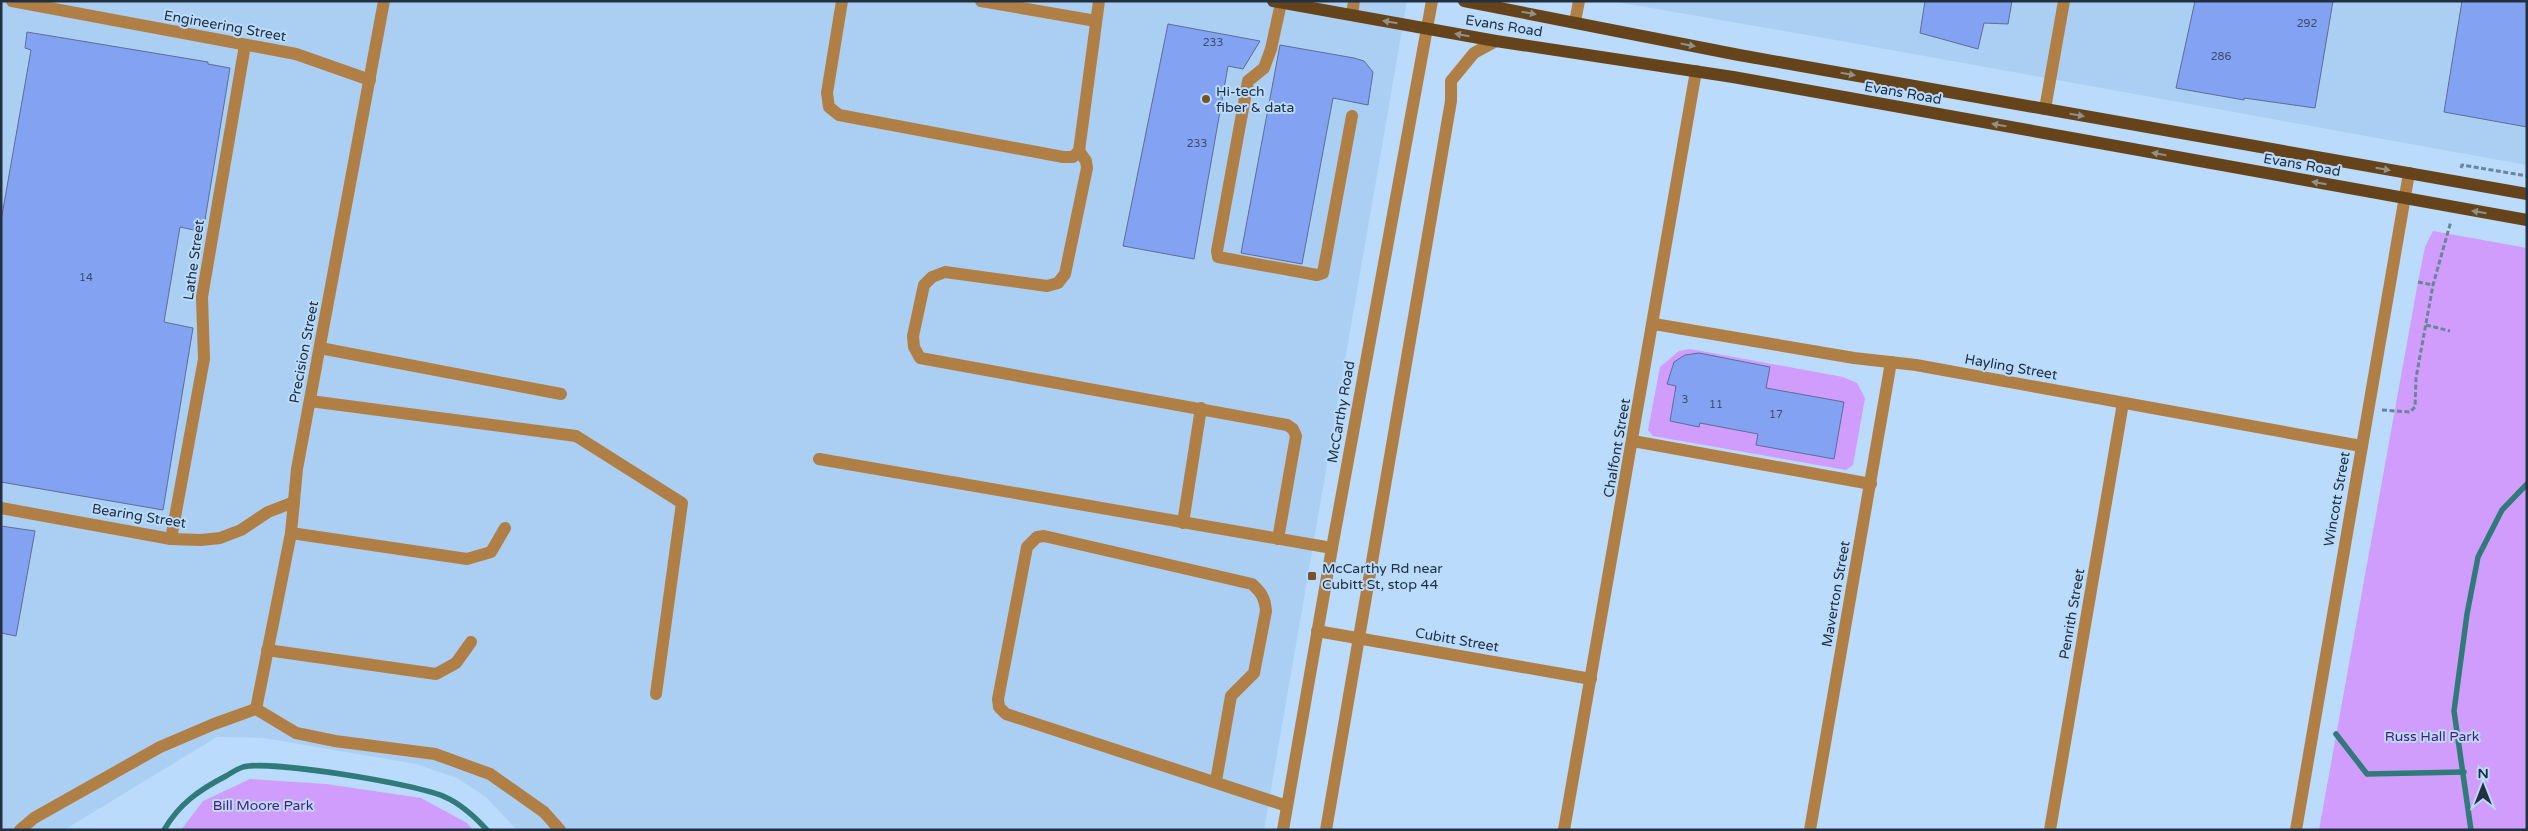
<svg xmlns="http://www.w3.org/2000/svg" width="2528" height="831" font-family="'Varela Round',sans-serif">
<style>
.built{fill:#aacff3}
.green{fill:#d09dfd}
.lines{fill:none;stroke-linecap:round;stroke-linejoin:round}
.stream{stroke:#307b7a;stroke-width:5.5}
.building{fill:#84a2f2;stroke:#5c6d98}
.path{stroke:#6b849b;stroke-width:3;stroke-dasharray:5 2.5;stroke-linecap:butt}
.minor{stroke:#b07f46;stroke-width:12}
.major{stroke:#66441b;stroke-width:12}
.oneway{fill:#90908b}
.poi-dot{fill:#75532b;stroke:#badbfb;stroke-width:2}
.labels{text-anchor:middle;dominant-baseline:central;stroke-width:4;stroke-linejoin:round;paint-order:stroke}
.number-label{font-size:11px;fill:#3a4d6d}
.street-label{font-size:14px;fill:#213141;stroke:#badbfb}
.poi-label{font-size:14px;fill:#213141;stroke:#badbfb;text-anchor:start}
.park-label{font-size:14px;fill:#4f1872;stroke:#badbfb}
</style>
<rect width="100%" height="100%" fill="#badbfb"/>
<g class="built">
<polygon points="1,1 1407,1 1264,830 517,830 486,797 457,778 416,764 264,738 217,737 64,830 1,830"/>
<polygon points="1611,1 2527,1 2527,165 1819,37"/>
</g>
<g class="green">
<polygon points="2433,231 2527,248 2527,830 2319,830 2418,282 2425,247"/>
<polygon points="1690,349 1843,377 1857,383 1865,398 1853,465 1846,470 1653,436 1648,430 1660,367 1679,351"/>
<polygon points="250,779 326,784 421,798 467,823 473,830 181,830 203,801"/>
</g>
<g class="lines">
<g class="stream">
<polyline points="2336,734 2367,774 2464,772"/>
<path d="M 164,830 C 179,804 199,790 226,776 C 231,773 237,769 243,767 C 270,760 418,784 445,797 C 461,804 476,818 487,830"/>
<polyline points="2471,830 2454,711 2467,614 2478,557 2502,510 2527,484"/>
</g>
</g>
<g class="building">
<polygon points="1925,1 2012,1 2008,24 1984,23 1978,49 1920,33"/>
<polygon points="2195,1 2333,1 2315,108 2244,98 2244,100 2176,88"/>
<polygon points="2462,1 2527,1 2527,127 2444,112"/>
<polygon points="1168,24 1260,41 1243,69 1228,66 1194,259 1123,246"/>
<polygon points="27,32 208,62 208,64 230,68 203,232 180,227 164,322 193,328 163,510 1,482 1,221 31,50 25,48"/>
<polygon points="1280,45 1354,58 1364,61 1373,72 1368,105 1333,98 1302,264 1241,253"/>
<polygon points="1699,353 1770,367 1766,388 1844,402 1834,459 1756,445 1758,434 1700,423 1699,427 1670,421 1676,386 1667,384 1674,362 1685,355"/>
<polygon points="1,526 35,531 16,636 1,633"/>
</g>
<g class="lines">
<g class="path">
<polyline points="2461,168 2462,165 2527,176"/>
<polyline points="2418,282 2433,285"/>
<polyline points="2426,325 2450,331"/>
<polyline points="2382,410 2410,412 2415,407 2416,378 2433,285 2451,221"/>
</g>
<g class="minor">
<polyline points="12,1 296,54 370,80"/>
<polyline points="842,1 827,93 829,107 839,115 1063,157 1073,157 1079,151 1099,1"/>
<polyline points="981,1 1096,21"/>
<polyline points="1281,3 1271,49 1264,68 1248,81 1217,251 1218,257 1317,275 1323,273 1352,116"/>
<polyline points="1352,15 1354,1"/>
<polyline points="1575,22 1579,1"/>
<polyline points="2045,109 2064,1"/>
<polyline points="1079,151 1086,161 1087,168 1065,274 1058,283 1047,286 945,272 932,277 924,285 913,336 914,347 920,358 1287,425 1293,429 1296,436 1278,539"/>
<polyline points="1654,324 1854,358 1916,365 2361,446"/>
<polyline points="320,348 561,394"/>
<polyline points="310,401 576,436 682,503 656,694"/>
<polyline points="1633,441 1871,484"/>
<polyline points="819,459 1332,548"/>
<polyline points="1,508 171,539 201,540 220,538 241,530 268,512 294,502"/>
<polyline points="1183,523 1201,408"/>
<polyline points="291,533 467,559 491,552 505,528"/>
<polyline points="171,539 204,359 202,297 245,45"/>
<polyline points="1317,631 1591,679"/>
<polyline points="267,650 436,674 456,663 471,642"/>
<polyline points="256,709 291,533 297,469 384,1"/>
<polyline points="256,709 296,733 335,741 435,754 490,774 544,812 560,830"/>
<path d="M 1216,781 L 1231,696 L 1254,673 L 1266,611 C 1265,598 1261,592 1252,584 L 1044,536 L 1037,537 L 1027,547 L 998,699 L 999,707 L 1006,714 L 1287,806"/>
<polyline points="20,830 34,818 160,747 214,724 256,709"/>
<polyline points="1283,830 1332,548 1432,1"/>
<polyline points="1326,830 1451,101 1451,81 1474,53 1496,41"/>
<polyline points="1564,830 1696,71"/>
<polyline points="1810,830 1891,362"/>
<polyline points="2050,830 2123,403"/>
<polyline points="2296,830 2409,173"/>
</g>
<g class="major">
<polyline points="1273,1 1496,41 1733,77 2527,220"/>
<polyline points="1464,1 1739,55 2527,194"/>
</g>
</g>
<defs><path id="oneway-solid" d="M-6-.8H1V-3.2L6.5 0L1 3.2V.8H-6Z" transform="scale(1.25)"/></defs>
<g class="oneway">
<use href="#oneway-solid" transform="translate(1529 13) rotate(10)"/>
<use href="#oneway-solid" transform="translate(1390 22) rotate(-170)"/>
<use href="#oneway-solid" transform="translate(1462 35) rotate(-170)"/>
<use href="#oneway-solid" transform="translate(1688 45) rotate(11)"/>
<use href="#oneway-solid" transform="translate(1848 74) rotate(10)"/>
<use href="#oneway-solid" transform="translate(2077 115) rotate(10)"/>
<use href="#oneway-solid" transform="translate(1999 125) rotate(-170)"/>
<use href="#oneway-solid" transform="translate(2159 154) rotate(-170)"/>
<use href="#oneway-solid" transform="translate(2383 169) rotate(10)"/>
<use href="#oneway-solid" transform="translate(2319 183) rotate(-170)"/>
<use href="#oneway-solid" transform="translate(2479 212) rotate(-171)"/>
</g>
<g class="poi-dot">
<circle cx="1206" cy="99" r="5"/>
<rect x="1307" y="571" width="10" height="10" rx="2.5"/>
</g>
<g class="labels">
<g class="number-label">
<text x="2307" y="23">292</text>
<text x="1213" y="42">233</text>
<text x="2221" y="56">286</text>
<text x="1197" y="143">233</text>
<text x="86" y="277">14</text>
<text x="1685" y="399">3</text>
<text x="1716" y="404">11</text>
<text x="1776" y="414">17</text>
</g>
<g class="street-label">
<text transform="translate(225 26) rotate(10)">Engineering Street</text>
<text transform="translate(1504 26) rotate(9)">Evans Road</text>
<text transform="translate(1903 93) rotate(10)">Evans Road</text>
<text transform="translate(2302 165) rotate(10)">Evans Road</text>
<text transform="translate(194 260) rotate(-82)">Lathe Street</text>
<text transform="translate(304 352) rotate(-79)">Precision Street</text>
<text transform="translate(2011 367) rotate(10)">Hayling Street</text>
<text transform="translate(1341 412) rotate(-80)">McCarthy Road</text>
<text transform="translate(1617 448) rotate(-80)">Chalfont Street</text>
<text transform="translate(2337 499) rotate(-80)">Wincott Street</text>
<text transform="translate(139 516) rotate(9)">Bearing Street</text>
<text transform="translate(1836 594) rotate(-80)">Maverton Street</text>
<text transform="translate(2072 614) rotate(-80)">Penrith Street</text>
<text transform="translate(1457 640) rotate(10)">Cubitt Street</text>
</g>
<g class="poi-label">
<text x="1216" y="91">Hi-tech<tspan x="1216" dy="16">fiber &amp; data</tspan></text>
<text x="1322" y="568">McCarthy Rd near<tspan x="1322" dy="16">Cubitt St, stop 44</tspan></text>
</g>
<g class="park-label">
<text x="2432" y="736">Russ Hall Park</text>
<text x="263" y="805">Bill Moore Park</text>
</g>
</g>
<rect width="2528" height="831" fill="none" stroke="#213141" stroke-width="5"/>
<g transform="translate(2483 786)" stroke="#badbfb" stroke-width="4" paint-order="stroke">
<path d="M0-4L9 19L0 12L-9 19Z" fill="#213141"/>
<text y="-8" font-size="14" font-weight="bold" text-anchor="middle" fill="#213141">N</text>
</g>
</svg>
